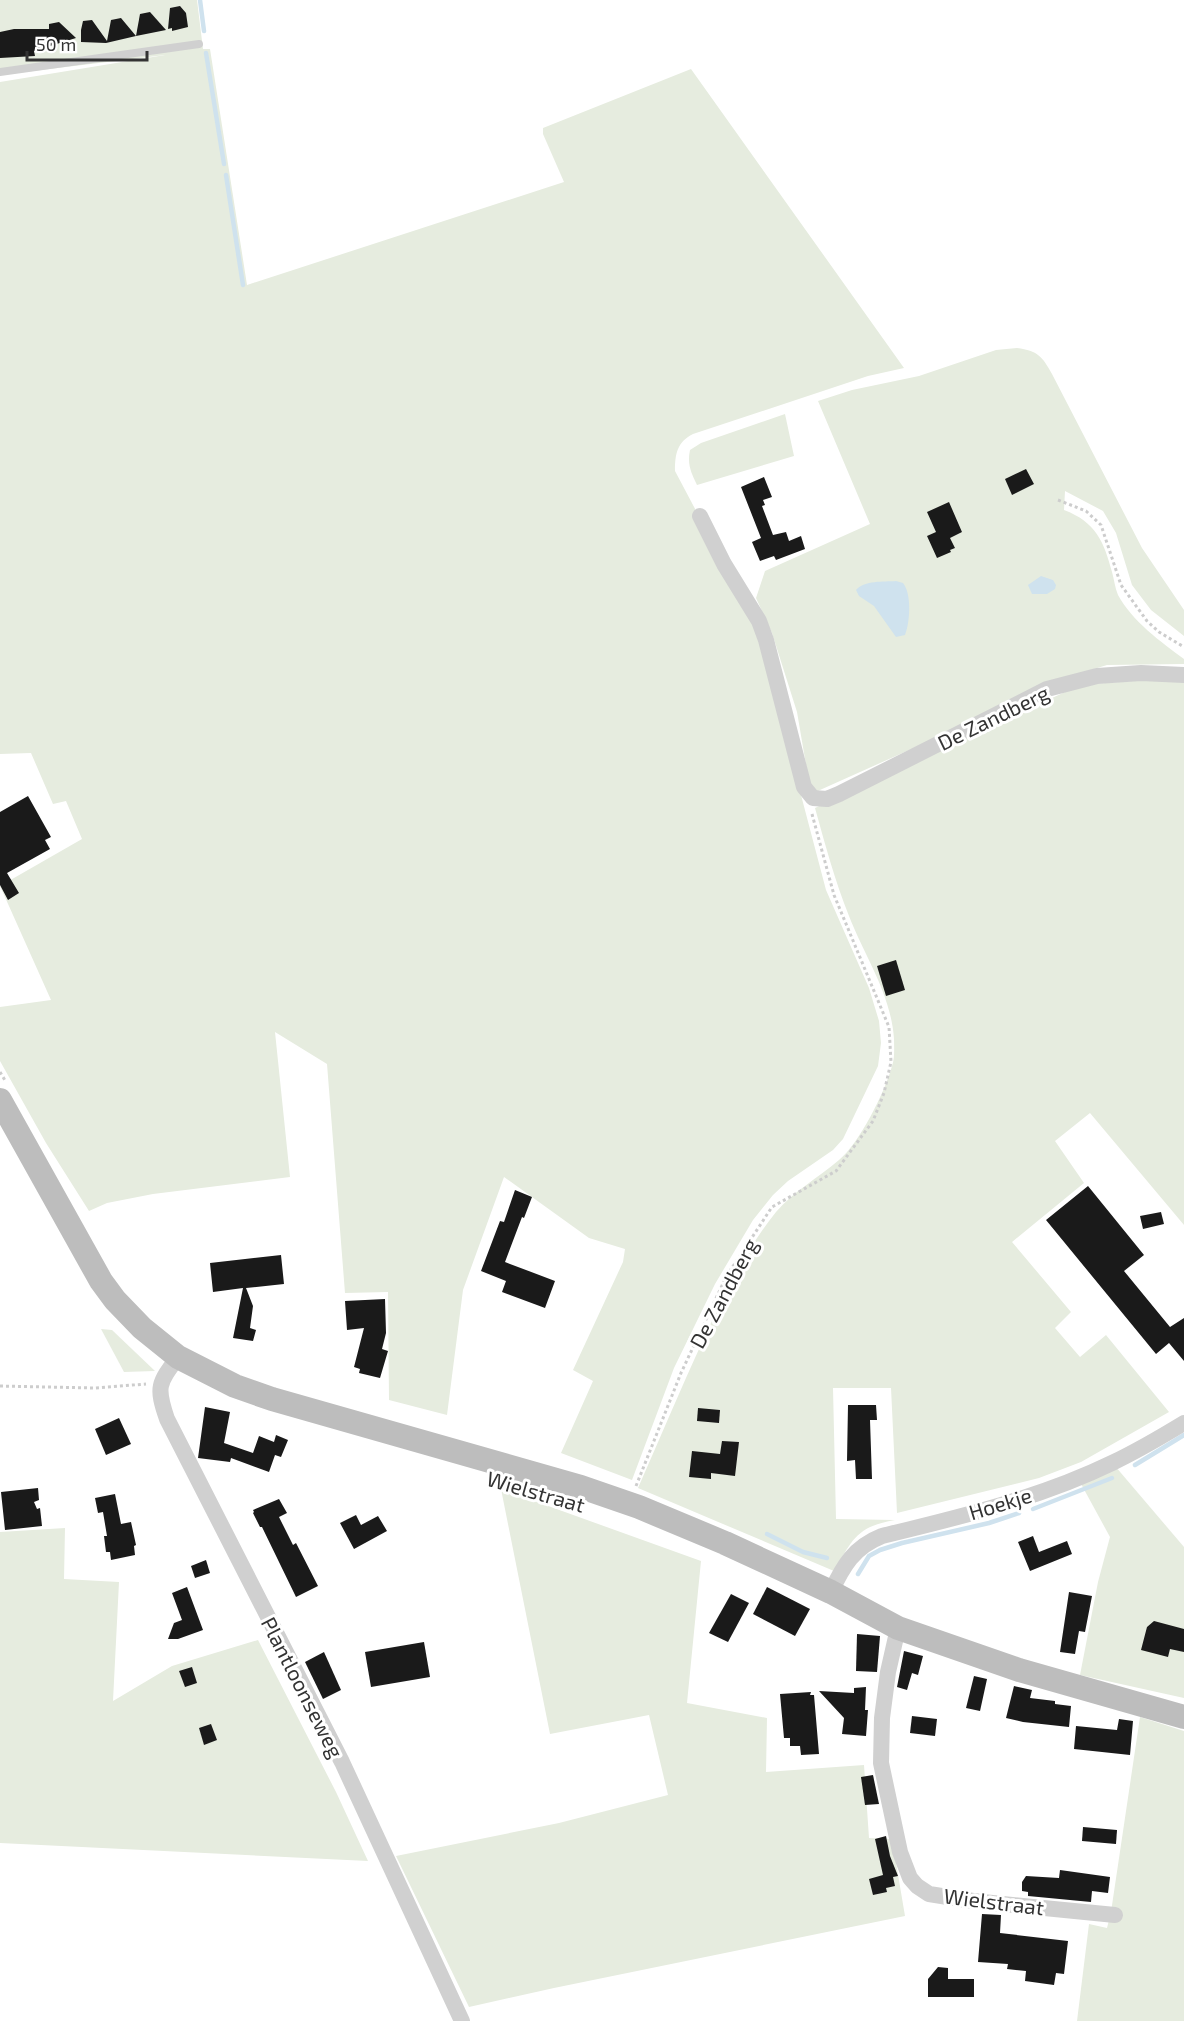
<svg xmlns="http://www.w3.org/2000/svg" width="1184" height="2021" font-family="'Exo 2',sans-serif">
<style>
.green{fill:#e6ecdf}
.water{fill:#cfe2ee}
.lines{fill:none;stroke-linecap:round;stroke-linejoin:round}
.stream{stroke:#cfe2ee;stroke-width:4.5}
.building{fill:#1a1a1a}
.path{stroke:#cdcdcd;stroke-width:3;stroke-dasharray:3 3;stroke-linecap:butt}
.lane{stroke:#d0d0d0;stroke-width:8}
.street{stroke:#d0d0d0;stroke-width:16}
.secondary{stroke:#bdbdbd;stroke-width:24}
.labels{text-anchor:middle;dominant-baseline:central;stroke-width:6;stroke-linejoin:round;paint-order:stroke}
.street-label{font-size:21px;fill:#333;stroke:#fff}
</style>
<rect width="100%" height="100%" fill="#fff"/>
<g class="green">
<path d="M 0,0 L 197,0 L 203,49 L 210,49 L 247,285 L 564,182 L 543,134 L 543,128 L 691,69 L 904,368 L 868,376 L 693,434 C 677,442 675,454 675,471 L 756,624 L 826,890 L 869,988 L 879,1021 L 881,1043 L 878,1066 L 843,1139 L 833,1150 L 788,1181 L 773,1195 L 753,1220 L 715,1284 L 674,1368 L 632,1480 L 561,1453 L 593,1381 L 573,1370 L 623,1262 L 625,1249 L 589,1238 L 504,1177 L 463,1290 L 447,1415 L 389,1400 L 388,1292 L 345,1293 L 327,1064 L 275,1032 L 290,1177 L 153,1194 L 107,1203 L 89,1211 L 46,1143 L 0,1061 L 0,1007 L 51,1000 L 0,886 L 82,839 L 66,801 L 53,804 L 31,753 L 0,754 L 0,82 L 165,55 L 0,75 Z"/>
<path d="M 1017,348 C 1038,351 1042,356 1052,374 L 1142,548 L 1184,610 L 1184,636 L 1151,610 L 1132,585 L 1116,533 L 1103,511 L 1065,491 L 1064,510 C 1096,522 1104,542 1112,572 C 1114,579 1115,588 1118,595 C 1132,621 1161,642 1184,659 L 1184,664 L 1107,665 L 1081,673 L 811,794 L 797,712 L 772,633 L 756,598 L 765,571 L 870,524 L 818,401 L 852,390 L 919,376 L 996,350 Z"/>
<path d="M 785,414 L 794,456 L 697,485 C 691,473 687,464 690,450 L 701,443 Z"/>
<path d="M 1184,677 L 1184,1225 L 1090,1113 L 1055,1141 L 1084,1183 L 1012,1242 L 1071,1312 L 1055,1328 L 1080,1357 L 1106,1335 L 1169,1412 L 1081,1462 L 1039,1478 L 897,1513 L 891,1388 L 833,1388 L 836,1519 L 895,1520 C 856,1527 853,1539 834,1571 L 638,1488 C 660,1438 681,1388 704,1338 C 724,1295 746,1249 776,1212 C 794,1191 818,1178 839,1160 C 859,1144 885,1092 892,1066 C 895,1058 894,1047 894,1039 C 891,994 865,957 849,916 C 835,881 825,844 815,808 L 1080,685 Z"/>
<polygon points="101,1329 112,1330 155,1371 124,1372"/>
<polygon points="1115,1466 1184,1547 1184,1698 1080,1675 1098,1582 1110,1537 1080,1482"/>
<polygon points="501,1489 701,1561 687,1703 767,1718 766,1772 864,1765 869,1838 892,1839 905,1916 554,1988 469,2007 396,1856 559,1823 668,1795 649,1715 550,1734"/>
<polygon points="65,1528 64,1579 119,1582 113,1701 172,1666 258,1640 336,1792 368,1861 0,1843 0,1532"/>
<polygon points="1140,1717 1184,1731 1184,2021 1077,2021 1089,1924 1107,1928 1111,1912"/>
</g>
<g class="water">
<polygon points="1041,576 1053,580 1056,585 1055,589 1047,594 1032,594 1028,585"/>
<path d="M 896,581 L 903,583 C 912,594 910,623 905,635 L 896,637 L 874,606 L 859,596 L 856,590 C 865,580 883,582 896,581 Z"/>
</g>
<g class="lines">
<g class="stream">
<polyline points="200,0 204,31"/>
<polyline points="206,53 224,164"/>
<polyline points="226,175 243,285"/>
<polyline points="1135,1465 1184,1435"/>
<polyline points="1033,1509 1112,1478"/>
<polyline points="767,1534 803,1552 827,1558"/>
<polyline points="858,1574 869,1556 880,1550 902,1543 989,1523 1019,1513"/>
</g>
</g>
<g class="building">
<polygon points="180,6 186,13 188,27 172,31 172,28 168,29 170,8"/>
<polygon points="150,12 166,30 136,36 140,14"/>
<polygon points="121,18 136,36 106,43 81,42 81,30 83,21 92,20 107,41 111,20"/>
<polygon points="59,22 76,38 34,51 35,56 0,58 0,32 14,29 49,29 49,24"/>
<polygon points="1026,469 1034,484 1012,495 1005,479"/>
<polygon points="764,477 772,497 763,500 765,505 762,506 773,535 786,532 789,541 801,536 805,549 776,560 774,556 760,561 752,542 761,538 741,487"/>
<polygon points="949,502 962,532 950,538 955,548 950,550 951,552 937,558 927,536 936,532 927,512"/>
<polygon points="28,796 51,837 45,840 50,849 7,873 19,893 8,900 0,885 0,812"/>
<polygon points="896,960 905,990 886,996 877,966"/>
<polygon points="1088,1186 1144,1255 1124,1271 1170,1327 1184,1318 1184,1361 1169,1343 1156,1354 1046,1220"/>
<polygon points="515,1190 532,1197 524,1218 522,1217 505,1262 555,1281 545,1308 502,1292 506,1281 481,1271 500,1221 504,1222"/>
<polygon points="1161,1212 1164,1224 1143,1229 1140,1216"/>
<polygon points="281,1255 284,1284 246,1288 253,1306 250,1328 256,1330 253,1341 233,1338 243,1288 213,1292 210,1263"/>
<polygon points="385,1299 386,1333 382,1349 388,1351 380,1378 359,1373 360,1369 354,1367 364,1328 347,1330 345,1301"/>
<polygon points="848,1405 876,1405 877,1420 870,1420 872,1479 856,1479 855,1460 847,1461"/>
<polygon points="205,1407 230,1412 224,1443 253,1453 259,1436 274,1442 276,1435 288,1440 281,1457 275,1455 269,1472 231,1458 230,1462 198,1458"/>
<polygon points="698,1408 720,1410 719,1423 697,1421"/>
<polygon points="119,1418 131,1444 106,1455 95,1429"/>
<polygon points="722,1441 739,1442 735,1476 711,1473 711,1479 689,1477 692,1451 720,1454"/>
<polygon points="38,1488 39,1500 34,1502 37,1509 40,1508 42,1526 5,1530 1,1492"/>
<polygon points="115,1494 121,1524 131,1522 136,1545 134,1546 135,1555 111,1560 110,1552 106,1552 104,1536 107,1536 103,1512 98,1513 95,1498"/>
<polygon points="279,1499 287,1513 279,1517 293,1545 296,1543 318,1586 296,1597 262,1527 260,1527 253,1513 254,1512 253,1510"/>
<polygon points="356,1515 361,1525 378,1516 387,1531 354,1549 340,1523"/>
<polygon points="1033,1536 1039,1552 1067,1541 1072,1554 1030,1571 1018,1542"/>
<polygon points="206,1560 210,1573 195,1578 191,1566"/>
<polygon points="187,1587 203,1630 178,1639 168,1639 174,1623 182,1620 172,1593"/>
<polygon points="767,1587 810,1609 795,1636 753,1614"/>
<polygon points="1069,1592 1092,1596 1085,1632 1079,1631 1075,1654 1060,1652"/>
<polygon points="731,1594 749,1603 728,1642 709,1633"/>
<polygon points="1154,1621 1184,1629 1184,1652 1170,1649 1168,1657 1141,1650 1147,1627"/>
<polygon points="857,1634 880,1636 877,1672 856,1671"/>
<polygon points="424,1642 430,1677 371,1687 365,1652"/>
<polygon points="904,1651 923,1656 918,1675 912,1673 907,1690 897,1687"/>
<polygon points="324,1652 341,1690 323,1699 305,1662"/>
<polygon points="192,1667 197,1683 185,1687 179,1671"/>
<polygon points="974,1676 987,1679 980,1711 966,1708"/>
<polygon points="1014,1686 1032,1690 1030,1698 1055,1701 1055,1704 1071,1706 1069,1727 1023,1722 1006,1718"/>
<polygon points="866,1687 865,1710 868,1710 866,1736 842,1734 844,1718 819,1691 854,1693 854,1688"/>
<polygon points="811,1692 810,1695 814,1695 819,1754 801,1755 800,1746 790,1746 790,1738 784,1738 780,1694"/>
<polygon points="912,1716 937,1719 935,1736 910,1733"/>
<polygon points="1119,1719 1133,1721 1130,1755 1074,1749 1076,1726 1117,1730"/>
<polygon points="211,1724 217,1740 204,1745 199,1728"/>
<polygon points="873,1775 879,1804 865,1805 861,1777"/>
<polygon points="1083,1827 1117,1830 1116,1844 1082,1841"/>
<polygon points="886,1836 890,1856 898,1876 893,1877 895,1886 886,1888 887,1892 873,1895 869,1879 883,1875 875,1839"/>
<polygon points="1060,1870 1110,1877 1108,1893 1092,1891 1091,1902 1028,1896 1028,1892 1022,1891 1022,1882 1026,1876 1059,1878"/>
<polygon points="982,1914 1001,1915 1000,1933 1068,1941 1064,1974 1056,1973 1054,1985 1025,1981 1026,1971 1007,1969 1008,1964 978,1962"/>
<polygon points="938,1967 948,1968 948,1979 974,1979 974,1997 928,1997 928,1979"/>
</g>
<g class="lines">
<g class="path">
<polyline points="1058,500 1086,511 1101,525 1121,585 1147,621 1159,632 1184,647"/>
<polyline points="0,1072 6,1082"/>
<polyline points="0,1386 95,1388 146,1384"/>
<polyline points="636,1486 681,1373 726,1277 772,1207 836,1171 873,1121 884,1093 891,1062 889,1027 834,895 812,814"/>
</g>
<polyline class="lane" points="0,72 199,44"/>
<g class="street">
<polyline points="700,516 724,564 759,621 766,640 804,787 813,798 827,799 839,794 1047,689 1097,676 1141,673 1184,675"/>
<path d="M 178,1357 C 158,1384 156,1387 167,1419 L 342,1762 L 462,2021"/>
<path d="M 831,1592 C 843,1566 854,1547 882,1536 C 960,1517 1040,1498 1112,1463 C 1137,1451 1161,1437 1184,1423"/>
<polyline points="898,1628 888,1672 882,1718 881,1763 900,1852 910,1878 917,1886 929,1894 973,1901 1115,1915"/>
</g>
<polyline class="secondary" points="0,1100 101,1281 115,1300 142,1328 178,1357 235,1386 272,1399 581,1487 639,1507 725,1543 831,1592 898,1628 1019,1670 1184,1717"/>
</g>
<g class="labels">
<g class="street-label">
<text transform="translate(993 717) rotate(-26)">De Zandberg</text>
<text transform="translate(723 1293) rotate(-62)">De Zandberg</text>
<text transform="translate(536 1491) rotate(16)">Wielstraat</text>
<text transform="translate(1000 1503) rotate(-17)">Hoekje</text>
<text transform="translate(303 1687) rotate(63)">Plantloonseweg</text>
<text transform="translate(994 1901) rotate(7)">Wielstraat</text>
</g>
</g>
<path d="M27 51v9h120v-9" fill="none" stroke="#333333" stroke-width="3"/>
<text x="36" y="51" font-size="18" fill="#333333" stroke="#ffffff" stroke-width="4.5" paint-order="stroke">50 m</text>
</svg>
